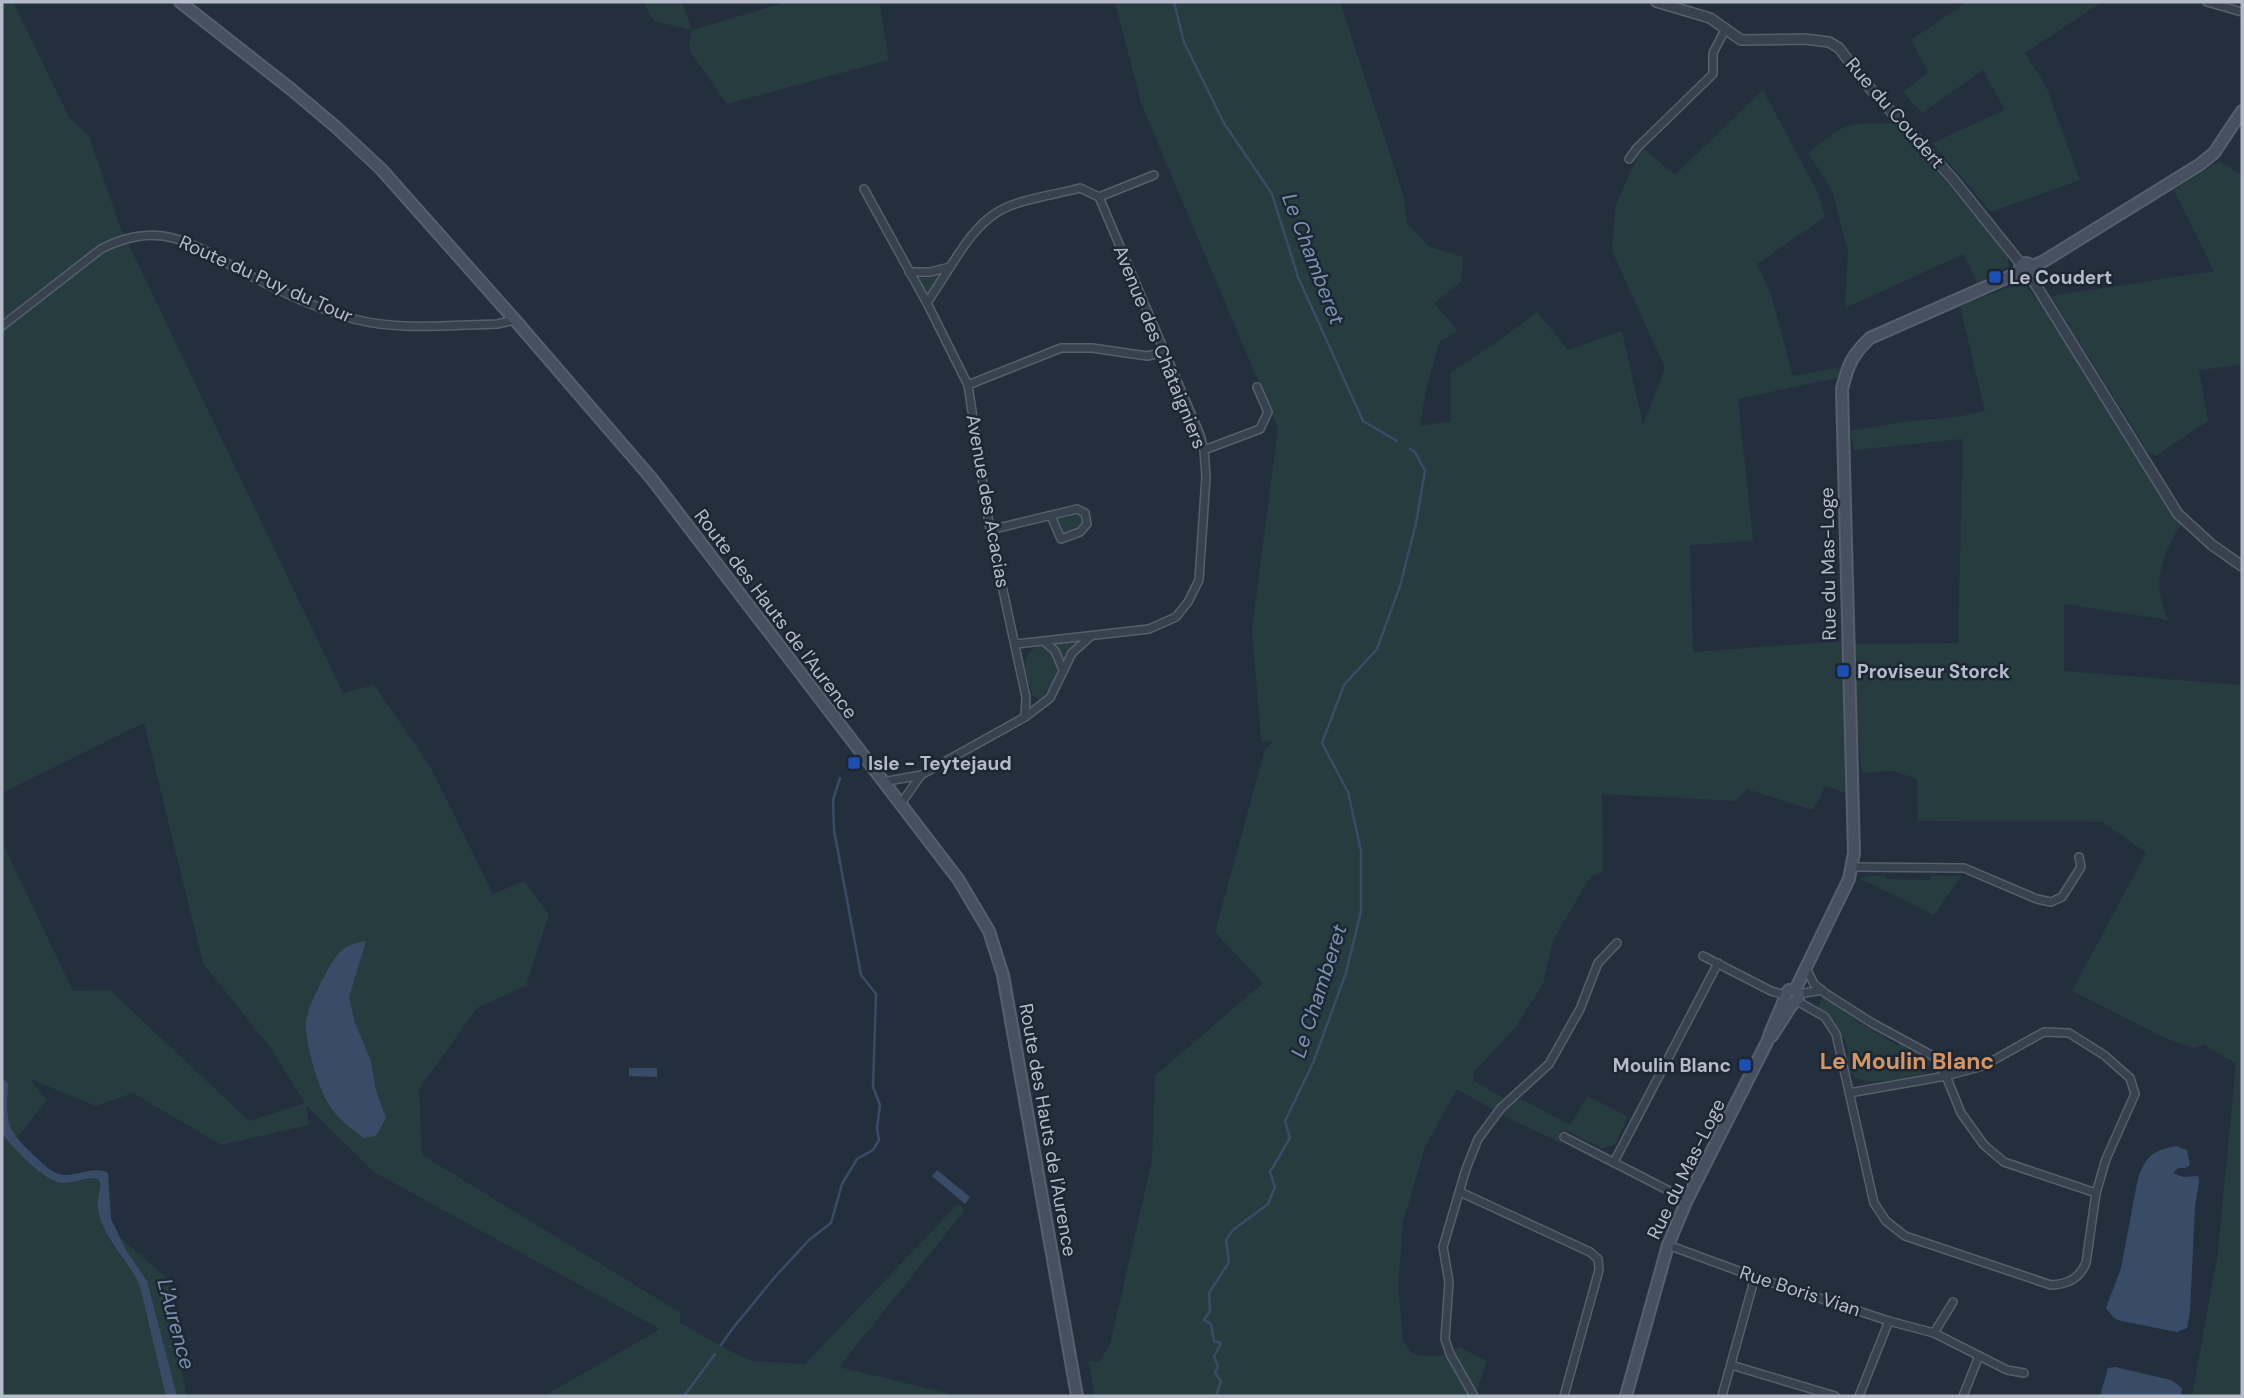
<svg xmlns="http://www.w3.org/2000/svg" width="2244" height="1398" font-family="'DM Sans',sans-serif">
<style>
.green{fill:#263c3f}
.water{fill:#394c67}
.lines{fill:none;stroke-linecap:round;stroke-linejoin:round}
.stream{stroke:#394c67;stroke-width:2.5}
.minor-casing{stroke:#565f6c;stroke-width:10}
.tertiary-casing{stroke:#565f6c;stroke-width:12}
.secondary-casing{stroke:#565f6c;stroke-width:14}
.minor{stroke:#38414e;stroke-width:7}
.tertiary{stroke:#38414e;stroke-width:9}
.secondary{stroke:#465061;stroke-width:10}
.transit-dot{fill:#1a4fb4;stroke:#1d2633;stroke-width:2.5}
.labels{text-anchor:middle;dominant-baseline:central;stroke-width:5;stroke-linejoin:round;paint-order:stroke}
.street-label{font-size:19px;fill:#b4bcc9;stroke:#1d2633}
.poi-label{font-size:19px;font-weight:bold;fill:#b4bcc9;stroke:#1d2633;text-anchor:start}
.water-label{font-size:21px;font-style:italic;fill:#7c92b1;stroke:#1d2633}
.quarter-label{font-size:23px;font-weight:bold;fill:#d59563;stroke:#1d2633}
</style>
<rect width="100%" height="100%" fill="#242f3e"/>
<g class="green">
<polygon points="2,2 13,2 69,117 89,136 119,224 343,693 374,685 430,766 493,894 524,881 549,914 526,986 477,1008 419,1089 422,1155 681,1313 679,1322 730,1351 753,1361 805,1364 958,1204 965,1210 839,1367 959,1396 544,1396 660,1329 374,1172 306,1105 309,1125 221,1145 133,1093 96,1106 30,1079 47,1100 16,1139 8,1121 4,1079 2,1078 2,842 73,991 110,990 249,1121 305,1103 270,1047 203,963 144,723 2,793"/>
<polygon points="643,2 682,2 692,30 787,2 879,2 889,60 727,104 689,50 691,30 654,21"/>
<polygon points="1115,2 1340,2 1404,197 1407,223 1428,246 1463,257 1461,282 1434,303 1458,331 1440,341 1426,389 1420,426 1451,421 1450,373 1494,344 1537,312 1568,350 1622,331 1643,425 1665,368 1612,251 1616,204 1640,151 1644,149 1675,175 1763,90 1818,193 1825,217 1757,264 1771,294 1793,376 1841,367 1837,378 1738,399 1753,541 1690,545 1693,652 1842,641 1846,793 1825,786 1818,802 1812,810 1747,789 1736,801 1602,794 1603,872 1591,876 1553,940 1543,984 1515,1028 1473,1073 1474,1081 1502,1097 1523,1100 1570,1125 1588,1096 1628,1117 1615,1144 1602,1149 1568,1131 1561,1143 1506,1117 1457,1089 1425,1147 1403,1222 1398,1287 1403,1341 1414,1355 1442,1356 1459,1347 1487,1361 1475,1396 1095,1396 1088,1361 1099,1362 1110,1345 1152,1160 1155,1076 1263,983 1215,932 1265,749 1273,742 1261,741 1252,630 1278,428 1141,103"/>
<polygon points="1967,2 2102,2 2025,53 2046,86 2080,180 1991,212 1932,143 2005,110 1983,70 1922,113 1903,92 1928,72 1911,40"/>
<path d="M 1895,122 L 1999,244 L 2008,256 L 2008,267 L 1977,283 L 1964,254 L 1845,308 L 1848,252 L 1832,190 L 1808,153 C 1821,143 1839,126 1856,124 C 1869,122 1882,125 1895,122 Z"/>
<polygon points="2219,161 2242,176 2242,365 2199,370 2208,421 2156,456 2148,452 2051,296 2214,271 2174,190"/>
<polygon points="950,267 927,303 909,272"/>
<path d="M 2023,282 L 2036,299 L 2043,297 L 2184,522 C 2168,541 2155,573 2161,599 C 2162,606 2166,613 2168,620 L 2064,604 L 2064,671 L 2242,685 L 2242,1396 L 2192,1396 L 2218,1252 L 2236,1063 L 2204,1045 L 2192,1048 L 2163,1037 L 2072,991 L 2146,853 L 2103,822 L 1918,821 L 1917,779 L 1893,771 L 1862,773 L 1857,731 L 1855,644 L 1958,643 L 1963,439 L 1854,450 L 1850,431 L 1910,421 L 1957,417 L 1985,411 L 1960,306 Z"/>
<polygon points="1077,509 1085,513 1087,524 1080,532 1061,539 1051,516"/>
<polygon points="1092,636 1072,653 1063,670 1045,642"/>
<path d="M 1036,647 L 1045,647 C 1067,663 1056,677 1045,696 L 1040,699 L 1033,696 C 1028,678 1017,658 1036,647 Z"/>
<polygon points="1884,875 1886,879 1929,880 1932,876 1961,876 1934,915 1861,879 1868,876"/>
<path d="M 1823,997 L 1852,1015 L 1851,1017 L 1898,1046 L 1900,1043 L 1929,1059 L 1929,1066 L 1925,1074 C 1906,1076 1864,1090 1850,1073 C 1847,1069 1847,1062 1846,1057 L 1849,1055 L 1844,1038 L 1841,1037 L 1834,1020 L 1817,1008 Z"/>
<polygon points="2,1134 30,1163 74,1182 97,1178 100,1182 98,1209 102,1222 169,1280 186,1396 2,1396"/>
</g>
<g class="water">
<path d="M 366,941 L 349,997 L 355,1023 L 371,1061 L 376,1091 L 386,1118 L 376,1136 L 364,1138 C 352,1129 340,1121 332,1109 C 320,1095 304,1041 306,1022 C 308,1008 317,990 324,977 C 336,955 340,945 366,941 Z"/>
<polygon points="629,1068 657,1068 657,1077 629,1076"/>
<path d="M 2,1078 L 8,1083 C 6,1127 6,1129 38,1159 C 46,1167 54,1175 66,1175 C 79,1175 96,1166 108,1173 L 111,1219 L 126,1250 L 147,1281 L 177,1396 L 166,1396 L 140,1286 C 129,1260 103,1239 98,1209 C 96,1200 101,1191 100,1182 L 97,1178 C 85,1178 74,1183 63,1183 C 44,1182 14,1148 2,1134 Z"/>
<path d="M 2176,1146 L 2187,1150 L 2190,1165 L 2185,1168 L 2178,1168 L 2173,1173 L 2183,1177 L 2198,1176 L 2199,1182 L 2195,1206 L 2190,1312 L 2187,1328 L 2177,1332 L 2121,1321 L 2114,1318 L 2106,1308 L 2121,1268 L 2138,1178 C 2147,1155 2152,1151 2176,1146 Z"/>
<polygon points="937,1170 970,1197 965,1204 932,1176"/>
<polygon points="2115,1367 2171,1380 2182,1388 2181,1396 2100,1396 2108,1368"/>
</g>
<g class="lines">
<g class="stream">
<polyline points="1174,2 1184,42 1224,123 1272,194 1298,277 1363,421 1397,441"/>
<polyline points="721,1345 733,1328 774,1278 809,1240 831,1223 842,1184 857,1159 873,1150 879,1140 877,1128 880,1105 873,1087 876,994 861,975 834,830 833,800 840,778"/>
<polyline points="684,1396 715,1354"/>
<polyline points="1216,1396 1221,1381 1215,1373 1218,1366 1214,1357 1221,1343 1214,1341 1211,1324 1204,1320 1210,1311 1209,1293 1229,1262 1226,1240 1233,1230 1268,1204 1275,1187 1270,1172 1290,1138 1285,1121 1313,1063 1346,973 1361,911 1361,851 1348,792 1322,743 1344,685 1377,649 1400,586 1416,523 1425,471 1415,452 1410,449"/>
</g>
<g class="minor-casing">
<g id="minor">
<polyline points="2207,2 2242,12"/>
<polyline points="1629,159 1637,148 1713,74 1713,53 1726,28"/>
<polyline points="864,189 927,303 968,385 990,530 1026,697 1025,717 921,775 883,782"/>
<path d="M 950,267 C 963,247 976,226 996,213 C 1017,199 1055,195 1080,188 L 1099,197 L 1154,175"/>
<polyline points="909,272 930,272 950,267 927,303"/>
<path d="M 2,326 L 101,249 C 122,238 149,231 173,238 C 199,245 222,261 245,273 C 279,291 317,309 354,319 C 399,331 451,325 497,324 L 515,320"/>
<polyline points="968,385 1061,348 1092,348 1147,356 1165,352"/>
<polyline points="1204,450 1260,429 1268,412 1257,387"/>
<polyline points="990,530 1077,509 1085,513 1087,524 1080,532 1061,539 1051,516"/>
<polyline points="1045,642 1055,651 1063,670"/>
<polyline points="1016,644 1149,629 1176,617 1188,602 1199,580 1206,477 1204,450 1200,435 1099,197"/>
<polyline points="1025,717 1050,698 1072,653 1091,636"/>
<polyline points="900,805 921,775"/>
<polyline points="1853,867 1964,868 2037,899 2051,902 2062,897 2081,867 2079,857"/>
<polyline points="1703,956 1771,991 1785,995"/>
<polyline points="1806,968 1814,984 1825,993 1872,1023 1933,1056 1946,1076 1961,1113 1984,1145 2004,1162 2096,1193"/>
<polyline points="1799,994 1822,990"/>
<path d="M 1797,1001 L 1825,1017 L 1836,1034 L 1874,1203 L 1886,1221 L 1905,1236 L 2051,1285 C 2068,1284 2079,1279 2086,1263 L 2096,1193 L 2106,1159 L 2135,1094 L 2130,1078 L 2104,1055 L 2069,1033 L 2044,1032 L 1983,1066 L 1946,1076 L 1849,1093"/>
<polyline points="1564,1137 1687,1200"/>
<polyline points="1614,1162 1718,963"/>
<polyline points="1460,1192 1590,1252 1598,1259 1599,1270 1564,1396"/>
<polyline points="1668,1245 1755,1277 1889,1321 1934,1333 1953,1302"/>
<polyline points="1934,1333 2007,1370 2024,1373"/>
<polyline points="1731,1365 1835,1396"/>
<polyline points="1474,1396 1450,1354 1445,1339 1449,1282 1443,1247 1466,1169 1478,1139 1501,1108 1549,1064 1580,1009 1598,963 1617,943"/>
<polyline points="1722,1396 1755,1277"/>
<polyline points="1859,1396 1889,1321"/>
<polyline points="1963,1396 1979,1356"/>
</g>
</g>
<g class="tertiary-casing">
<g id="tertiary">
<polyline points="1656,2 1710,18 1741,40 1805,39 1829,42 1839,48 1867,85 1952,178 2021,264"/>
<polyline points="2029,274 2178,514 2212,545 2242,566"/>
</g>
</g>
<g class="secondary-casing">
<g id="secondary">
<polyline points="180,2 292,90 337,128 381,169 515,320 652,479 958,879 989,931 1003,975 1077,1396"/>
<circle cx="2026" cy="269" r="6"/>
<polyline points="2032,266 2044,261 2199,165 2214,153 2242,111"/>
<path d="M 1795,990 L 1849,879 L 1854,853 L 1842,389 C 1848,365 1852,355 1870,338 L 2020,272"/>
<polyline points="1772,1036 1791,1006 1798,999 1799,994 1795,990"/>
<path d="M 1626,1396 L 1668,1245 L 1687,1200 L 1767,1042 C 1771,1029 1777,1018 1782,1005 C 1785,999 1784,995 1789,990 L 1795,990"/>
</g>
</g>
<use href="#minor" class="minor"/>
<use href="#tertiary" class="tertiary"/>
<use href="#secondary" class="secondary"/>
</g>
<g class="transit-dot">
<rect x="1988" y="270" width="14" height="14" rx="3.5"/>
<rect x="1836" y="664" width="14" height="14" rx="3.5"/>
<rect x="847" y="756" width="14" height="14" rx="3.5"/>
<rect x="1738" y="1058" width="14" height="14" rx="3.5"/>
</g>
<g class="labels">
<g class="street-label">
<text transform="translate(1895 113) rotate(49)">Rue du Coudert</text>
<text transform="translate(266 279) rotate(24)">Route du Puy du Tour</text>
<text transform="translate(1160 347) rotate(68)">Avenue des Châtaigniers</text>
<text transform="translate(988 501) rotate(80)">Avenue des Acacias</text>
<text transform="translate(1828 564) rotate(-91)">Rue du Mas-Loge</text>
<text transform="translate(776 614) rotate(53)">Route des Hauts de l'Aurence</text>
<text transform="translate(1048 1130) rotate(80)">Route des Hauts de l'Aurence</text>
<text transform="translate(1686 1169) rotate(-64)">Rue du Mas-Loge</text>
<text transform="translate(1800 1291) rotate(18)">Rue Boris Vian</text>
</g>
<g class="poi-label">
<text x="2009" y="277">Le Coudert</text>
<text x="1857" y="671">Proviseur Storck</text>
<text x="868" y="763">Isle - Teytejaud</text>
<text x="1731" y="1065" text-anchor="end">Moulin Blanc</text>
</g>
<g class="water-label">
<text transform="translate(1313 259) rotate(69)">Le Chamberet</text>
<text transform="translate(1319 991) rotate(-72)">Le Chamberet</text>
<text transform="translate(176 1324) rotate(75)">L'Aurence</text>
</g>
<g class="quarter-label">
<text x="1907" y="1061">Le Moulin Blanc</text>
</g>
</g>
<rect width="2244" height="1398" fill="none" stroke="#b4bcc9" stroke-width="7"/>
</svg>
